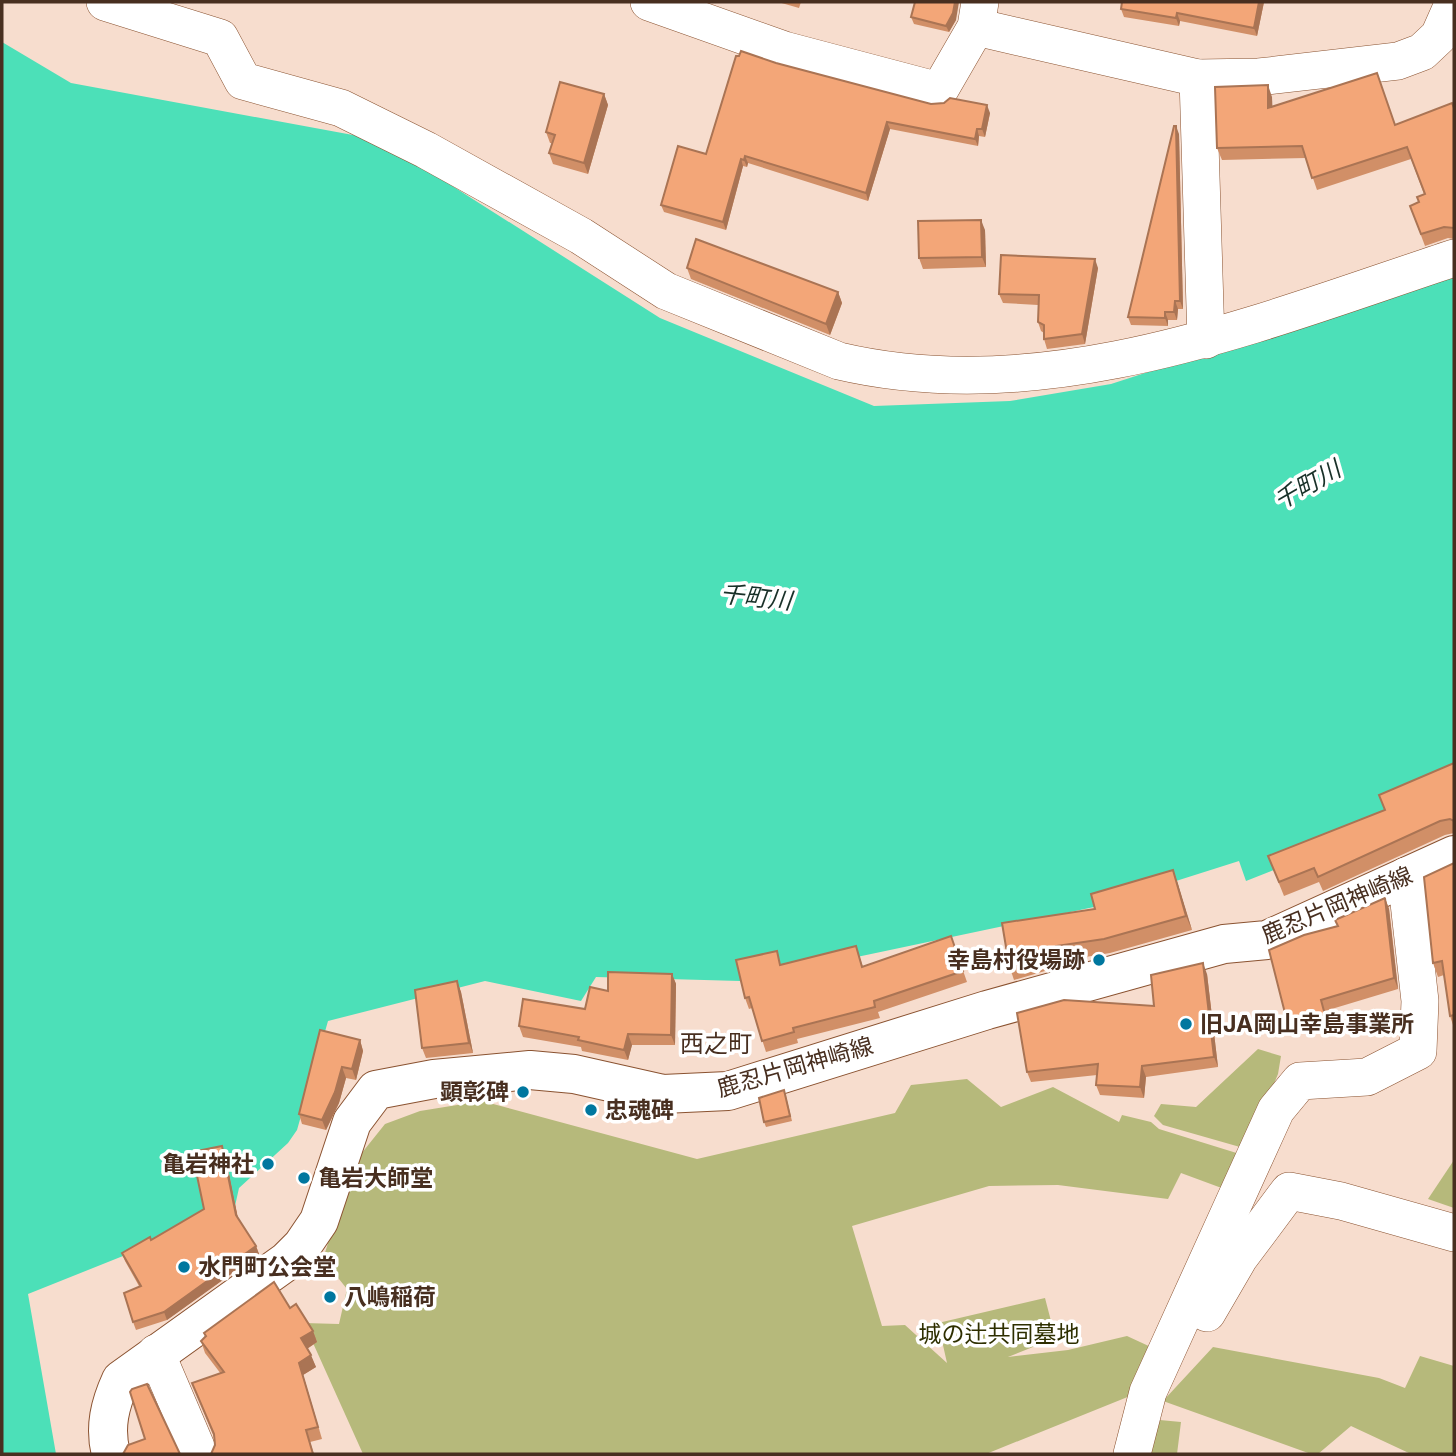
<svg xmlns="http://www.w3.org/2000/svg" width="1456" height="1456" font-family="Inter,'Noto Sans JP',sans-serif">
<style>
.green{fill:#b6b97b}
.water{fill:#4ce0b8}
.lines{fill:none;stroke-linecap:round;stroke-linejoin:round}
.minor-casing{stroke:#8a5230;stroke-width:38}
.major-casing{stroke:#8a5230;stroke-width:40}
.minor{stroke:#fff;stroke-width:37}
.major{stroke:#fff;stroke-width:38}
.wall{fill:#d18f67}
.shaded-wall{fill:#aa7454}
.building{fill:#f3a678;stroke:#aa7454;stroke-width:2}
.poi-dot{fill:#00779f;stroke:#fff;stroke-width:2.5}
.labels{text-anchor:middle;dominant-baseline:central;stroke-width:7;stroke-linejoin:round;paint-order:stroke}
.street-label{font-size:23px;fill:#482f20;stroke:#fff}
.poi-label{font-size:23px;font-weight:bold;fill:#482f20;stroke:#fff;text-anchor:start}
.park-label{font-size:23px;fill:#2e2f00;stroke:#fff}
.water-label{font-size:24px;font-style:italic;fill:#193129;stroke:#fff}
.neighbourhood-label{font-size:24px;fill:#482f20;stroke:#fff}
</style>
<rect width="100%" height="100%" fill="#f7ddce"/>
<g class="green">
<polygon points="1258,1049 1281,1056 1278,1074 1247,1149 1163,1125 1154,1116 1161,1104 1196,1107"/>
<polygon points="967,1079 1001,1107 1053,1087 1119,1122 1122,1115 1151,1122 1159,1129 1243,1155 1227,1190 1181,1173 1168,1199 1058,1185 989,1186 852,1226 882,1326 905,1325 947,1363 938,1323 1045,1298 1051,1321 1038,1345 1008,1357 1068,1350 1127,1336 1153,1348 1135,1394 986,1454 363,1454 304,1323 339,1324 347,1289 323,1259 353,1164 385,1124 420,1111 482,1101 697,1159 895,1113 911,1085"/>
<polygon points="1454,1160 1454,1208 1428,1199"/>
<polygon points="1213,1347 1379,1378 1405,1388 1420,1356 1454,1366 1454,1454 1411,1454 1351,1426 1318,1454 1311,1454 1163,1401"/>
<polygon points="1149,1419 1181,1422 1177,1454 1144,1454"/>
</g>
<polygon class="water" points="2,42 71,83 380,140 660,318 874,406 1010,401 1111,384 1454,273 1454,798 1246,881 1239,861 1094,907 753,979 740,981 596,977 581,1001 485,981 328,1021 297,1130 288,1143 239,1188 235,1206 153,1244 28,1294 56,1454 2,1454"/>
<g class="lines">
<g class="minor-casing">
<g id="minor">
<path d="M 105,2 L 220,38 L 243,81 L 341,108 L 426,150 L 581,236 L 666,291 L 839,361 C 1048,410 1258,323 1454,258"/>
<polyline points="649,2 784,50 939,91 976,27 980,2"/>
<polyline points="976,27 1198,78 1259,77 1398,61 1422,52 1439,36 1454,2"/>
<polyline points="1198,78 1206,340"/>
<polyline points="1207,1313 1239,1258 1289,1191 1341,1201 1454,1233"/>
<polyline points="156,1353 199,1454"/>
<polyline points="1132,1454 1148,1392 1276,1110 1300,1081 1367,1077 1418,1051 1420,1001 1406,876"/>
</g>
</g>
<g class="major-casing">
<path id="major" d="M 111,1454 C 104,1427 110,1404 121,1380 L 287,1261 L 302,1246 L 319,1221 L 352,1122 L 376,1090 L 434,1079 L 530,1070 L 574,1074 L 663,1094 L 728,1091 L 987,1010 L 1224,944 L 1267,940 L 1454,855"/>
</g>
<use href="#minor" class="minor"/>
<use href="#major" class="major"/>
</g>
<g class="wall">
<polygon points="778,2 801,2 799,8"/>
<polygon points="1122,2 1264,2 1257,36 1180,21 1179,26 1124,17 1121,9"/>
<polygon points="911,17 956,20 949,32 914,24"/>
<polygon points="739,56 776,63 931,104 990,113 985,137 979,136 978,146 890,129 868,201 748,163 747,167 743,166 726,230 664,212 661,205 706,154"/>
<polygon points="604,94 608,105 588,174 553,164 549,153 552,143 550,143 546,132"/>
<polygon points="1272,97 1272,107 1395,125 1454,108 1454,239 1448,238 1425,246 1410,206 1419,202 1424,194 1411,159 1317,190 1306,158 1222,160 1217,148"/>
<polygon points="1179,134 1183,309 1178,309 1177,320 1168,320 1168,326 1131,325 1128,317"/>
<polygon points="985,230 986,267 923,269 919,258"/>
<polygon points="687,268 838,292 842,303 830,335 691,279"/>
<polygon points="1098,268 1085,344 1047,349 1044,339 1044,333 1041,331 1038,322 1038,305 1003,303 999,294"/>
<polygon points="1454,763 1454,833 1445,835 1323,891 1319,882 1284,896 1268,856 1384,810"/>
<polygon points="1454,863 1454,1028 1450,1016 1444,975 1438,977 1433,963"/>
<polygon points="1173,870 1192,930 1110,953 1061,961 1062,966 1014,980 1009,965 1095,909"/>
<polygon points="1385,898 1389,909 1398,989 1325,1011 1329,1026 1292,1035 1288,1025 1338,926"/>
<polygon points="951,936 967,982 878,1012 880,1018 797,1039 798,1043 766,1052 752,1008 749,1009 745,998 782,965 856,946 863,967"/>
<polygon points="672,974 676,984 675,1045 632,1045 628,1060 582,1051 581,1047 523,1037 519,1026 585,1009 608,991"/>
<polygon points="1207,974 1218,1067 1146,1077 1144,1098 1100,1095 1096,1085 1097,1075 1031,1082 1027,1072 1154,1006"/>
<polygon points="457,981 461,992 473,1053 426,1058 422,1048"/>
<polygon points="360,1040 363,1051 356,1080 346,1078 339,1103 326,1130 302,1124 299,1114"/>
<polygon points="786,1096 792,1121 766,1127 764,1122"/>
<polygon points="225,1154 238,1218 256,1246 259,1254 167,1320 136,1330 133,1322 139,1286 125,1261 122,1253 151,1240 204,1209"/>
<polygon points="290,1308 313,1331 317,1342 307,1349 316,1367 303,1375 322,1439 310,1442 314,1454 211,1454 215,1445 214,1437 192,1383 221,1374 205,1353 201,1341 205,1337 204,1333"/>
</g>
<g class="shaded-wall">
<polygon points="955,2 959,2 956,20 949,32 946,26"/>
<polygon points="1259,2 1264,2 1257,36 1254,28"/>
<polygon points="1177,13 1180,21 1179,26 1176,18"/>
<polygon points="1268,85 1272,97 1273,119 1268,108"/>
<polygon points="604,94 608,105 588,174 584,163"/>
<polygon points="987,105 990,113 985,137 982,129"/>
<polygon points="887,122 890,129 868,201 866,193"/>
<polygon points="1176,126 1179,134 1183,309 1180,301"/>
<polygon points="977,129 979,136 978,146 975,139"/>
<polygon points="745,156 748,163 747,167 744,160"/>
<polygon points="741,159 743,166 726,230 723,222"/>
<polygon points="981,220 985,230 986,267 982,257"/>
<polygon points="1095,259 1098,268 1085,344 1082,334"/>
<polygon points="838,292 842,303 830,335 826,324"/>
<polygon points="1175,301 1178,309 1177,320 1174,312"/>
<polygon points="1165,312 1168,320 1168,326 1165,318"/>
<polygon points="1173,870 1178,884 1192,930 1186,916"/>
<polygon points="1385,898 1389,909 1398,989 1394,978"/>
<polygon points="1056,946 1061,961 1062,966 1057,952"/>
<polygon points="1203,963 1207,974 1218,1067 1214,1057"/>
<polygon points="672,974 676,984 675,1045 671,1035"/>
<polygon points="457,981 461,992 473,1053 469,1043"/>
<polygon points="628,1034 632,1045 628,1060 624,1050"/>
<polygon points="360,1040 363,1051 356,1080 352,1069"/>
<polygon points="1142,1066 1146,1077 1144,1098 1140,1087"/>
<polygon points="342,1067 346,1078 339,1103 326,1130 322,1120"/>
<polygon points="222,1146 225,1154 239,1224 236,1215"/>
<polygon points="256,1246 259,1254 167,1320 164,1312"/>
<polygon points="313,1331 317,1342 305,1350 301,1338"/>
<polygon points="311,1355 316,1367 303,1375 322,1439 299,1363"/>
</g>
<g class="building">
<polygon points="915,2 955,2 953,13 946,26 911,17"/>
<polygon points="1122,2 1259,2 1254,28 1177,13 1176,18 1121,9"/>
<polygon points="741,51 776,63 931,104 944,103 950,98 987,105 982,129 977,129 975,139 887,122 866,193 745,156 744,160 741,159 723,222 661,205 678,146 706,154 736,56 739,56"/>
<polygon points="1377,73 1395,125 1452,103 1454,108 1454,228 1444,227 1421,234 1410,206 1419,202 1417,197 1425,194 1407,147 1312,178 1302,146 1217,148 1215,87 1268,85 1268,108"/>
<polygon points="560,82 604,94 584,163 549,153 555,135 546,132"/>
<polygon points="1174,126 1176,126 1180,301 1175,301 1174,312 1165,312 1165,318 1128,317"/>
<polygon points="981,220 982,257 919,258 918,221"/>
<polygon points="696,239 838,292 826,324 687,268"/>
<polygon points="1001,255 1095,259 1082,334 1044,339 1044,325 1038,322 1039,295 999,294"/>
<polygon points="1454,763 1454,821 1450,819 1440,821 1318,877 1314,868 1279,882 1268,856 1385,810 1379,795"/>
<polygon points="1454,863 1454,1015 1450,1016 1442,961 1433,963 1424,877"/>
<polygon points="1173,870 1186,916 1104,939 1056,946 1057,952 1009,965 1002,923 1095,909 1091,894"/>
<polygon points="1385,898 1394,978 1321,1000 1325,1015 1288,1025 1269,950 1304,935 1338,926 1335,920"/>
<polygon points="951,936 963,971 874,1001 875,1007 793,1028 794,1032 762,1041 749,997 745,998 736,960 777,951 780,965 856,946 862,967"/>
<polygon points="1203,963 1214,1057 1142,1066 1140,1087 1096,1085 1098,1064 1027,1072 1017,1013 1064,1000 1154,1006 1151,975"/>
<polygon points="608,972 672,974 671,1035 628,1034 624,1050 578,1040 579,1037 519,1026 523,999 585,1009 590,987 608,991"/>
<polygon points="457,981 469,1043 422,1048 415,990"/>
<polygon points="320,1030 360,1040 352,1069 342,1067 335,1092 322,1120 299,1114"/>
<polygon points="784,1090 790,1116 764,1122 759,1098"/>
<polygon points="222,1146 236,1215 256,1246 164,1312 133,1322 124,1293 141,1286 122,1253 150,1237 151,1240 204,1209 192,1152"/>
<polygon points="274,1282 290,1308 296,1304 313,1331 301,1338 311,1355 299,1363 318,1427 306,1430 313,1454 211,1454 215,1445 214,1434 192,1383 224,1372 201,1341 206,1336 204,1333"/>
<polygon points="147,1384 180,1454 123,1454 128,1445 145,1439 130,1392 132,1389"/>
</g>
<g class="poi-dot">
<circle cx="1099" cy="960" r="7"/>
<circle cx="1186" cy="1024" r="7"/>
<circle cx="523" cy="1092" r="7"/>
<circle cx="591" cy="1110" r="7"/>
<circle cx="268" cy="1164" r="7"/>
<circle cx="304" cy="1178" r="7"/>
<circle cx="184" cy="1267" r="7"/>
<circle cx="330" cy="1297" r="7"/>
</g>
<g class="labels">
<g class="street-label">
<text transform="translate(1337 905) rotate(-23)">鹿忍片岡神崎線</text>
<text transform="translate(795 1067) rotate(-16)">鹿忍片岡神崎線</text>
</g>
<g class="poi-label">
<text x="1085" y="960" text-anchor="end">幸島村役場跡</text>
<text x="1200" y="1024">旧JA岡山幸島事業所</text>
<text x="509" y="1092" text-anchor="end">顕彰碑</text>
<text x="605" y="1110">忠魂碑</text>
<text x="254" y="1164" text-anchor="end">亀岩神社</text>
<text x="318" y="1178">亀岩大師堂</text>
<text x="198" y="1267">水門町公会堂</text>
<text x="344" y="1297">八嶋稲荷</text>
</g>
<g class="park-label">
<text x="999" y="1334">城の辻共同墓地</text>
</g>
<g class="water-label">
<text transform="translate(1307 485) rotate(-30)">千町川</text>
<text transform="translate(756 597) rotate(6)">千町川</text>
</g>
<g class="neighbourhood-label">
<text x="716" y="1043">西之町</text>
</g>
</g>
<rect width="1456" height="1456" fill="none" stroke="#482f20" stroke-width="7"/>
</svg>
